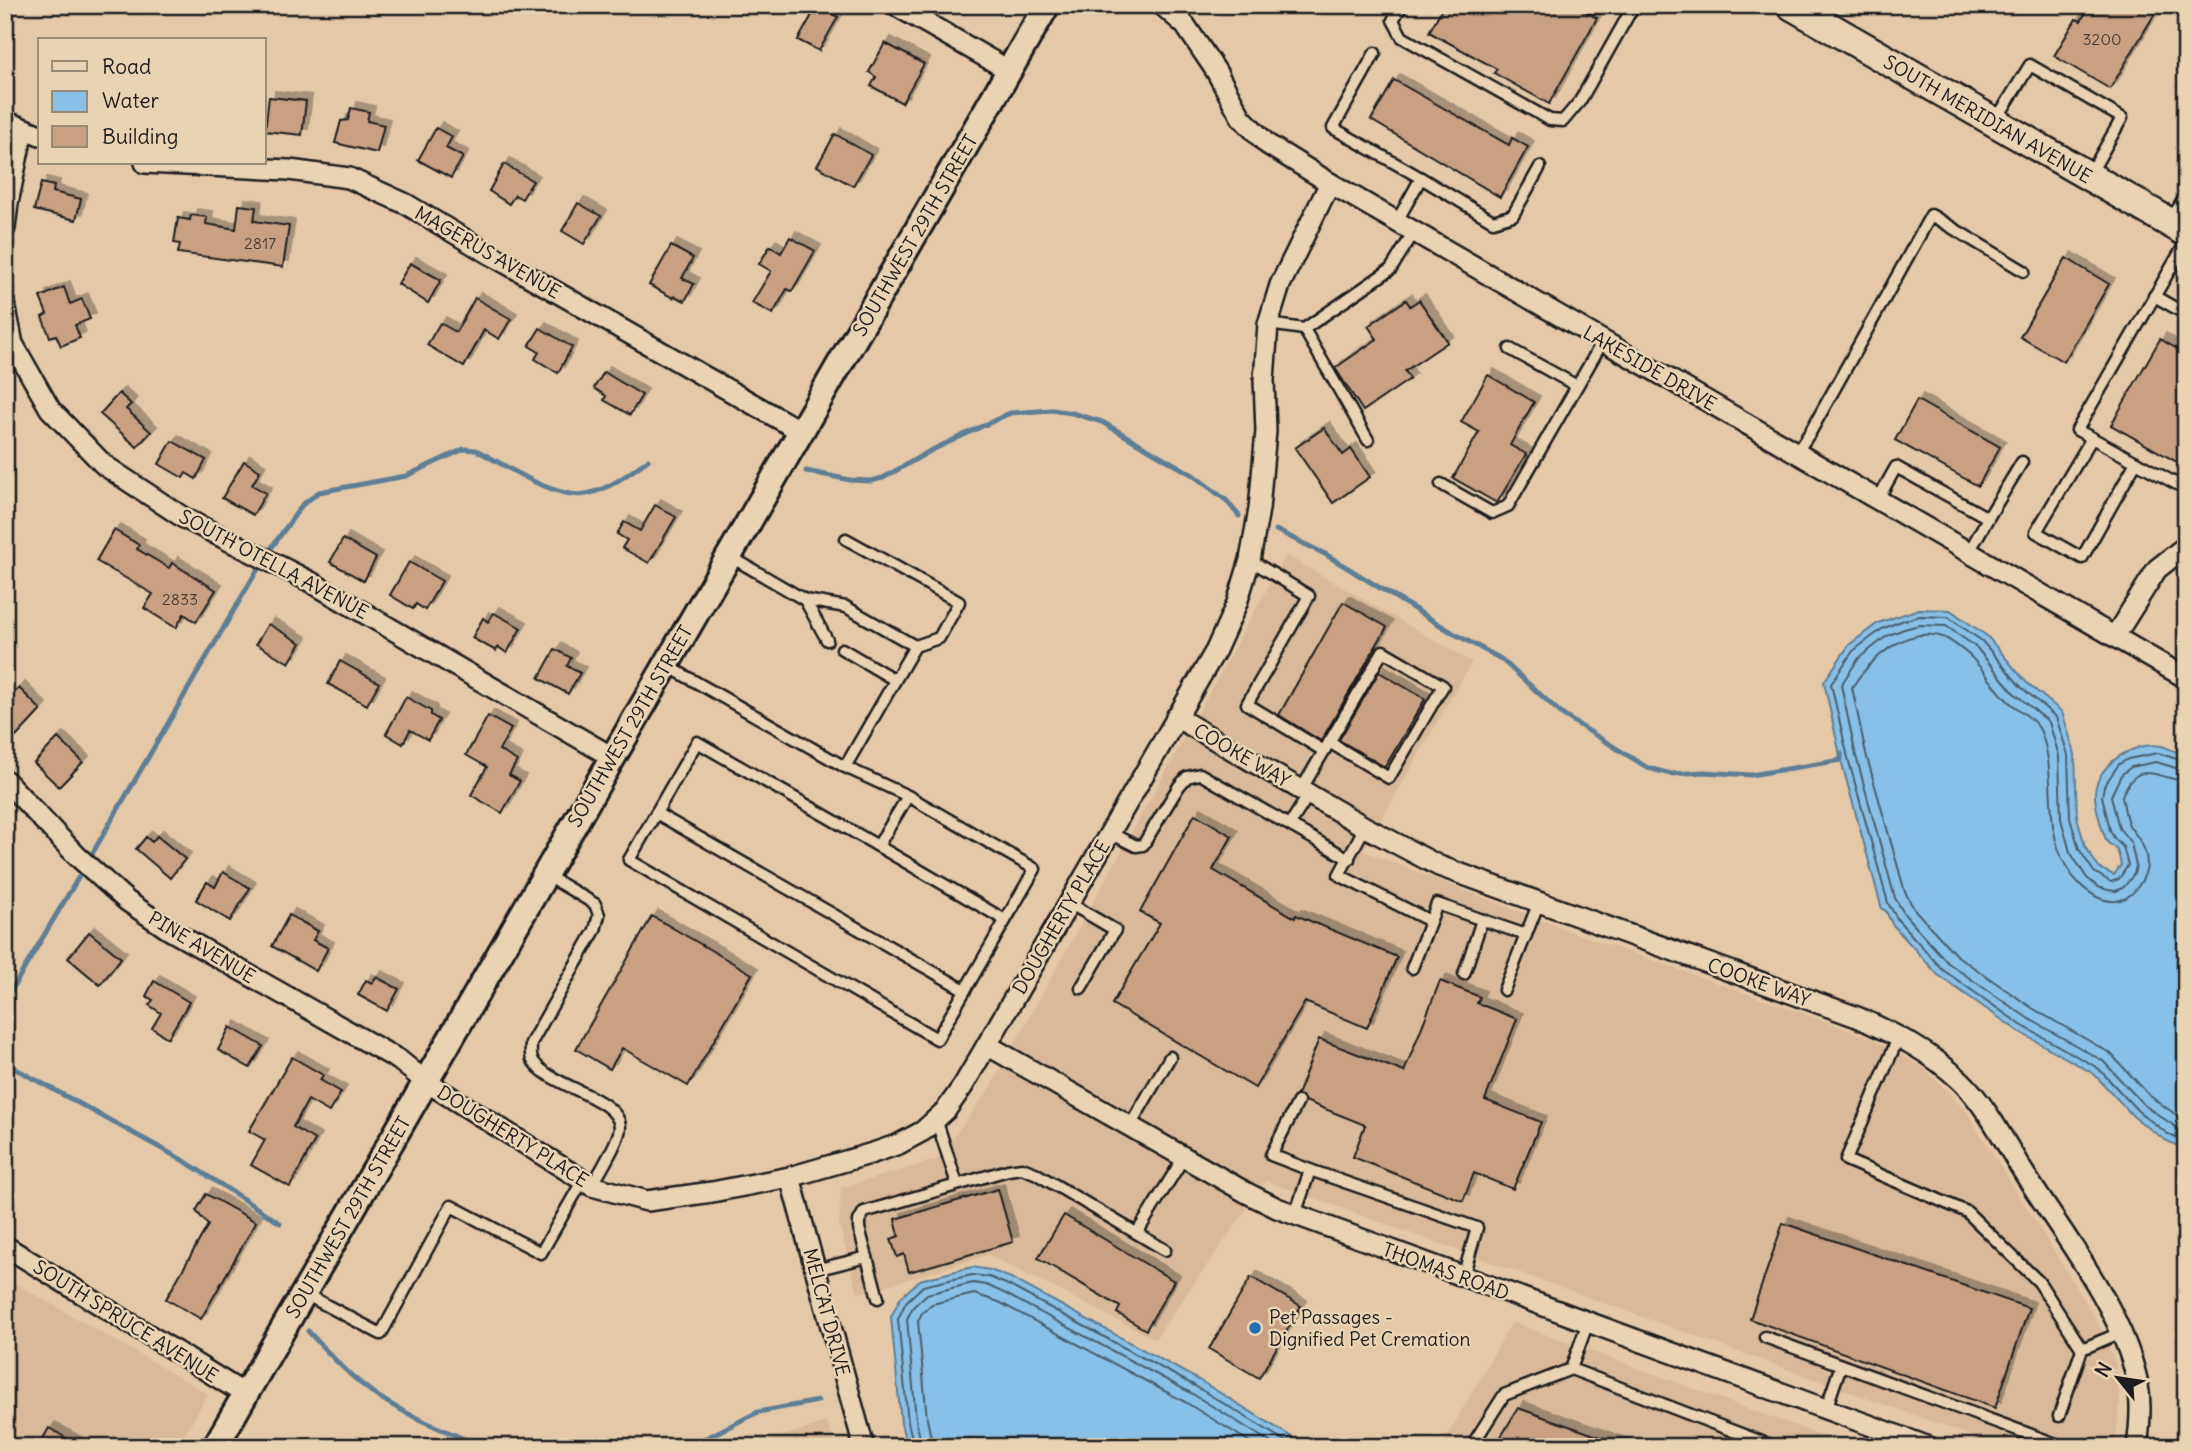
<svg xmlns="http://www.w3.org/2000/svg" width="2191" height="1452" font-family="Delius,sans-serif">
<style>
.built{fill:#d9b999}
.water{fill:#89c0e7;stroke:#5d7e96;stroke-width:2}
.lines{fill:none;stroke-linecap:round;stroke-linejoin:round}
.shore{stroke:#485e6d;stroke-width:2}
.stream{stroke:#5d7e96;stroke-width:5}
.building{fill:#caa083;stroke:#1c1c1c;stroke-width:2;filter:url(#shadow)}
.service-casing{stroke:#1c1c1c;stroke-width:15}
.minor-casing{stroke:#1c1c1c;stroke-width:24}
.tertiary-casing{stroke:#1c1c1c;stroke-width:30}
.secondary-casing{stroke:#1c1c1c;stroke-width:33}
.service{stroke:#e9d3b2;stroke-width:10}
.minor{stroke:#e9d3b2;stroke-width:19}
.tertiary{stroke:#e9d3b2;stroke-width:24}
.secondary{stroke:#e9d3b2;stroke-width:28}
.poi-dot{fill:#1f6fb2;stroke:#e9d3b2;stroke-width:2.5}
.labels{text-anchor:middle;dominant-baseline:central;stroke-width:5;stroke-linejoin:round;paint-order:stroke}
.number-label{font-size:16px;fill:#483d36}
.street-label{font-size:19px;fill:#1c1c1c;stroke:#e9d3b2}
.poi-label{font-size:19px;fill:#1c1c1c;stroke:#e9d3b2;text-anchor:start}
</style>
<defs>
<filter id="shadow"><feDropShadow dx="6" dy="-6" stdDeviation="0" flood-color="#0004"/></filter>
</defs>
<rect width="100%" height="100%" fill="#e5c8a7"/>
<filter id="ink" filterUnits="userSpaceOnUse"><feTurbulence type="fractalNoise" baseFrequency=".0143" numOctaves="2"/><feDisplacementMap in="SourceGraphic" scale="14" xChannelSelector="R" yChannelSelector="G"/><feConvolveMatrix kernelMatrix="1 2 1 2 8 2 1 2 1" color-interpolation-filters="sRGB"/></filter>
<g filter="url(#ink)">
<g class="built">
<polygon points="1286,555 1472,662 1363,851 1559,927 1869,1037 1924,1068 1966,1111 2095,1317 2115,1361 2120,1402 2115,1447 2002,1447 1266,1181 1155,1339 988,1255 858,1294 839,1225 841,1188 938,1159 990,1088"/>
<polygon points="8,1279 208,1394 177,1447 5,1447 5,1285"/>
<polygon points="1512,1322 1853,1447 1441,1447"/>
<polygon points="827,1422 836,1447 749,1447"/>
</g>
<g class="water">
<path d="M 1919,609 L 1950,610 L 1987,636 L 2026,682 L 2062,712 L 2075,754 L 2077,817 L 2085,846 L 2099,868 L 2114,875 L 2121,865 C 2120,861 2119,853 2116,849 C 2114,846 2110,845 2108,843 C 2103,836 2095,805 2095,796 C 2094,766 2133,741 2161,746 C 2169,748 2178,753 2186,756 L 2186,1150 L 2165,1140 L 2134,1117 L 2094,1074 L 2018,1031 L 1938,975 L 1892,924 L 1886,911 L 1882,909 L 1841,760 L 1824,682 L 1849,645 L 1878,623 Z"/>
<polygon points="972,1267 990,1270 1011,1278 1199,1380 1308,1447 907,1447 901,1423 891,1317 900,1298 920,1280"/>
</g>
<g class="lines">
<g class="shore">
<polyline points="2186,762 2158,753 2128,759 2119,764 2104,786 2102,796 2110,830 2114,838 2123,847 2128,865 2119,879 2111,882 2094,872 2079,849 2070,818 2068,755 2056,717 2021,687 1982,641 1948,617 1920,616 1901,621 1882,629 1853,651 1831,684 1848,758 1888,903 1898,920 1943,970 2021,1025 2098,1068 2138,1111 2168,1134 2186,1143"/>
<polyline points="2186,771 2156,762 2131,767 2121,775 2111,796 2119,828 2131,843 2136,866 2134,874 2124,887 2116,891 2108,890 2098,887 2087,878 2070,852 2061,819 2059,756 2049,722 2014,693 1976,647 1946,626 1920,625 1904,629 1887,636 1859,658 1841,685 1856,756 1895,898 1905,915 1948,963 2026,1017 2103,1061 2144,1105 2186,1134"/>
<path d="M 2186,781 C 2159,780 2138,756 2122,796 C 2124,805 2125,819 2130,827 C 2139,839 2146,846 2147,864 C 2147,873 2142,881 2137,888 C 2114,918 2079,890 2066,866 C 2042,824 2058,776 2041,732 C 2036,719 2017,710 2007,700 C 1993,686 1983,668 1969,655 C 1963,650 1951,640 1943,637 C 1906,625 1870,660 1852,687 L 1866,754 L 1905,892 L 1914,909 L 1956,955 L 2032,1008 L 2110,1053 L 2150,1096 L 2186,1122"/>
<polyline points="914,1447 908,1422 898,1319 906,1302 923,1286 972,1275 989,1277 1008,1285 1195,1386 1295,1447"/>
<polyline points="922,1447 916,1420 907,1319 913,1307 927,1294 973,1283 986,1285 1004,1293 1191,1393 1278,1447"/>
<polyline points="933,1447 927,1419 918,1321 922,1313 932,1304 974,1294 999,1302 1185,1402 1258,1447"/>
</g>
<g class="stream">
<polyline points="806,471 850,480 871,481 883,478 930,451 1010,413 1052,410 1072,413 1102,422 1193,475 1226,500 1239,516"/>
<polyline points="1276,530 1325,554 1453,633 1501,659 1563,715 1648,768 1671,774 1704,772 1751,775 1841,760 1841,754"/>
<path d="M 267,554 L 302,505 L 319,492 L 406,476 L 464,449 L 476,450 C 504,464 555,500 586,494 C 609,490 629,473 648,460"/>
<polyline points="89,859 262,562"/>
<polyline points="5,1001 84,868"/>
<polyline points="5,1063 186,1162 280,1223"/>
<path d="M 308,1331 C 330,1355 352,1379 379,1397 C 411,1418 448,1431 482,1447"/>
<polyline points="659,1447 702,1440 758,1412 818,1401"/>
</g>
</g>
<g class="building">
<polygon points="1444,5 1573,5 1597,18 1549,104 1494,73 1497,69 1429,32"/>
<polygon points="2090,5 2160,5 2110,89 2054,56 2076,19 2081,21"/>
<polygon points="817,6 838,17 819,51 798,40"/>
<polygon points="885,43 924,64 902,103 871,86 876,77 869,72"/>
<polygon points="1394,80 1509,145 1512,138 1528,147 1500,197 1371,120"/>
<polygon points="269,97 306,101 302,135 265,131"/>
<polygon points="351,108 369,112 367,121 384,125 377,153 335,143 341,121 348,120"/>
<polygon points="436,128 452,137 446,148 463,157 451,178 418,160"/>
<polygon points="835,134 871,155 853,186 817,166"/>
<polygon points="504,164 533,181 522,199 515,195 509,204 489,191"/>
<polygon points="41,183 54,186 53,192 81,199 76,220 34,210"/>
<polygon points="578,203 601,216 584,244 562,231"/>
<polygon points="239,205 256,207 254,221 289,226 283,267 178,253 180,244 174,243 178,218 190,220 191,215 207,217 206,224 236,229"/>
<polygon points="790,237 815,251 792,291 787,289 773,314 752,303 771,271 759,264 770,246 781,253"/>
<polygon points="671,246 693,258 682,278 694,284 685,301 674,296 673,298 649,285"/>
<polygon points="2066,258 2109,284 2064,362 2020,337"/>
<polygon points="410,263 441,280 428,303 398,284"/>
<polygon points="64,287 70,304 82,299 90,319 75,325 80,338 61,346 56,335 50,337 42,317 47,314 40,297"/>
<polygon points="475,298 511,319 499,339 484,330 464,367 427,345 440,323 456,332"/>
<polygon points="1406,300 1410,306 1419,300 1448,342 1405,371 1410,379 1363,411 1335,368 1377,339 1368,326"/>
<polygon points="540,328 572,347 558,373 535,359 539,352 529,346"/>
<polygon points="2160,339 2186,354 2186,467 2111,425"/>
<polygon points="604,372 642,395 630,415 604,400 606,396 594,388"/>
<polygon points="1488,375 1534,402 1510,445 1526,454 1497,503 1453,478 1479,432 1461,422"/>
<polygon points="119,393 131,404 126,409 151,432 137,447 100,414"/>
<polygon points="1917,400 2000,447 1978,486 1895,440"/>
<polygon points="1324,428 1343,455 1351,449 1370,477 1333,503 1295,448"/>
<polygon points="172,441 206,460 196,479 186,473 183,478 159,464"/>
<polygon points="244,461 260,471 252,485 266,493 253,515 222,498"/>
<polygon points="655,505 676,517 649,563 622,548 627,540 617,534 624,522 640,531"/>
<polygon points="114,530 139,545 137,549 169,568 172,563 216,590 196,622 184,614 176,628 144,608 153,594 96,561"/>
<polygon points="343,539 376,558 364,581 330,562"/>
<polygon points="409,562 442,581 425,610 416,604 413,609 390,595"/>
<polygon points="1343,602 1387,627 1321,741 1279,715"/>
<polygon points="494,613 521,628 507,653 498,647 496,651 472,638 483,618 488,622"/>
<polygon points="268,624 301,643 289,663 256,644"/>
<polygon points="555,649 571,658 567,666 580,673 568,694 539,678"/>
<polygon points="340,661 379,683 367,705 328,684"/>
<polygon points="1379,672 1425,699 1385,767 1339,740"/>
<polygon points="19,688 41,710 16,737 5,726 5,702"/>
<polygon points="406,697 431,711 431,715 439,720 428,740 410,730 403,744 386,734"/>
<polygon points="488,716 511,729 499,750 517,761 509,775 520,781 502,813 471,795 487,767 466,755"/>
<polygon points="58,738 83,762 59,787 34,763"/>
<polygon points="1195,814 1232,836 1213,870 1295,918 1296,915 1397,957 1367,1028 1305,1002 1255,1088 1112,1004 1160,923 1140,912"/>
<polygon points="157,836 185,859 170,878 136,849 146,837 152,842"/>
<polygon points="223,872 250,888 230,921 196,900 207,882 215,887"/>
<polygon points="289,915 318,931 313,940 328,948 316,971 272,946"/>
<polygon points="652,916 752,974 688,1086 622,1048 610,1069 576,1049"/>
<polygon points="89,932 121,958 100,985 68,958"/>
<polygon points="376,977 399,989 387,1011 358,995 366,980 372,983"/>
<polygon points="154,981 189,1002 168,1038 152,1028 161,1013 149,1005 153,1000 146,996"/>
<polygon points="1440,981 1480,997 1477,1003 1517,1019 1485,1100 1541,1122 1513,1189 1474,1173 1463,1201 1353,1157 1365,1125 1305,1101 1302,1096 1297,1095 1319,1039 1404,1072"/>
<polygon points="230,1027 263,1046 250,1068 218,1050"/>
<polygon points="292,1057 323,1075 320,1080 341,1092 329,1112 308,1100 293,1127 315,1140 290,1187 251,1165 265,1140 249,1131"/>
<polygon points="998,1189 1013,1242 909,1272 904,1254 897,1257 891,1239 899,1236 895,1219"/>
<polygon points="206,1194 256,1222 201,1319 166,1299 208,1225 196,1211"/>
<polygon points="1064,1215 1174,1281 1146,1330 1117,1313 1120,1307 1038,1258"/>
<polygon points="1783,1223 2029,1308 1995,1408 1750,1319"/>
<polygon points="1251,1277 1301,1306 1259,1378 1209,1349"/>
<polygon points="1518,1408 1623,1445 1622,1447 1495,1447"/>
<polygon points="49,1428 82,1447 38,1447"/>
</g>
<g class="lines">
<g class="service-casing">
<g id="service">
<polyline points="1402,5 1393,20 1402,37 1550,120 1563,121 1580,101 1634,5"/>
<polyline points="1825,20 1833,5"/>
<polyline points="1375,53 1333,128 1421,178 1397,221"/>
<polyline points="1996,120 2030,65 2122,118 2089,176"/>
<polyline points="1421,178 1493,221 1513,215 1540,167"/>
<polyline points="2186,242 2077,430 2186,489"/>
<polyline points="2154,296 2186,314"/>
<polyline points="1268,324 1304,329 1391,269 1414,232"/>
<polyline points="1304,329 1368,440"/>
<polyline points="1510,349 1577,386 1603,341"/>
<polyline points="2092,438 2036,532 2082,558 2136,462"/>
<polyline points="1797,452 1811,431 1931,215 2024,271"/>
<polyline points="1441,484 1492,513 1508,506 1577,386"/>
<polyline points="1878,499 1896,467 1988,518 1969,552"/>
<polyline points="1988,518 2022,462"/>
<polyline points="846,539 959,602 939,638 915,646"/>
<polyline points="1250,560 1309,596 1247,704 1324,751"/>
<polyline points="805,600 827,640"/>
<polyline points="842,649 895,680"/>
<polyline points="666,665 845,767 915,646 846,607 805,600 731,557"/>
<polyline points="845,767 908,796 1035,869 937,1039 629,860 697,742 878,846 908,796"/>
<polyline points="1301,790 1383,651 1443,686 1389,778 1329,742"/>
<polyline points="656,813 965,990"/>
<polyline points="1290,824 1309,794"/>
<polyline points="1365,827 1339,875 1430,921"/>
<polyline points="1110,833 1136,846 1143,845 1179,786 1187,777 1200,774 1349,859"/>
<polyline points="878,846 1005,920"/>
<path d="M 546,875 L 595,904 L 599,915 L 595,930 L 531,1043 C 531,1048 530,1055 532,1059 C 545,1086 619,1096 620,1127 C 620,1140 599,1173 592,1186"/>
<polyline points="1069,903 1115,930 1081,988"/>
<polyline points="1412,968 1437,904 1526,935"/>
<polyline points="1464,974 1482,920"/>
<polyline points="1504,990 1539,902"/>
<polyline points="1899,1036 1846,1160 1967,1212 2039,1282 2082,1349 2059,1416"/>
<polyline points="1298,1102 1271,1155 1310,1170"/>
<polyline points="936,1119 957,1184"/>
<polyline points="1130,1126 1170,1057"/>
<polyline points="1295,1215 1310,1170 1477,1228 1463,1277"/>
<polyline points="1137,1233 1184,1157"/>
<polyline points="815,1270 867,1257"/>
<polyline points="305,1294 381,1334 451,1206 541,1253 583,1180"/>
<polyline points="878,1298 859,1228 859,1221 864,1212 1008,1170 1022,1168 1035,1173 1165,1250"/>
<polyline points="1765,1337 2056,1444 2056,1447"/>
<polyline points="2082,1349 2122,1332"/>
<polyline points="1571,1369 1775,1447"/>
<polyline points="1826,1409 1841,1365"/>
<polyline points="1471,1447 1504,1395 1571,1369 1588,1322"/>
</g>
</g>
<g class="minor-casing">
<g id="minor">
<polyline points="895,5 1010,71"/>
<polyline points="1162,5 1185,25 1216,71 1241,117 1267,144 1330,183 2186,678"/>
<polyline points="5,121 40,135"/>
<polyline points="145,163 289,170 349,178 406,204 481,249 802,432"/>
<polyline points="2173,225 2186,204"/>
<polyline points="5,228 8,203 23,130"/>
<polyline points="5,304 13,344 50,409 104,465 184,518 309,581 612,757"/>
<polyline points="2115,636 2157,569 2186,546"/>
<path d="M 1176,717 L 1365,827 L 1439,866 L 1857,1017 C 1897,1035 1929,1051 1961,1081 C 1987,1106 2005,1143 2024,1173 C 2062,1233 2115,1300 2134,1368 C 2142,1394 2141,1419 2137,1447"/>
<polyline points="5,780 77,856 127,901 168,929 399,1060 425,1081 592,1186 647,1201 712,1192 790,1177 873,1153 899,1144 923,1131 946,1110 963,1086 1216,650 1237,603 1250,560 1259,509 1266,431 1264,380 1268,324 1280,285 1330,183"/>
<polyline points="987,1045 1247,1193 1277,1208 1929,1447"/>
<polyline points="790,1177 864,1447"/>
<polyline points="5,1246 246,1395"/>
</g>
</g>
<g class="tertiary-casing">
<polyline id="tertiary" points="215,1447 1047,5"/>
</g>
<g class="secondary-casing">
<polyline id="secondary" points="1791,5 2186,232"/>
</g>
<use href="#service" class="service"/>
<use href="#minor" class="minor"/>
<use href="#tertiary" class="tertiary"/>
<use href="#secondary" class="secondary"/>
</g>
</g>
<circle class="poi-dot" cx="1255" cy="1328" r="7"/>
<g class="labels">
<g class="number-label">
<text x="2102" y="39">3200</text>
<text x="260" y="243">2817</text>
<text x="180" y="599">2833</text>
</g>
<g class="street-label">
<text transform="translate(1988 119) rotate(30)">SOUTH MERIDIAN AVENUE</text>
<text transform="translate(915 235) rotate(-60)">SOUTHWEST 29TH STREET</text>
<text transform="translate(488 252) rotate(30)">MAGERUS AVENUE</text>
<text transform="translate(1650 368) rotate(30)">LAKESIDE DRIVE</text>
<text transform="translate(274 564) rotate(28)">SOUTH OTELLA AVENUE</text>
<text transform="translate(630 726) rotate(-60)">SOUTHWEST 29TH STREET</text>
<text transform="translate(1242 755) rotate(30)">COOKE WAY</text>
<text transform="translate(1061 917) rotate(-60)">DOUGHERTY PLACE</text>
<text transform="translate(202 947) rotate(31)">PINE AVENUE</text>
<text transform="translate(1759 982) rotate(20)">COOKE WAY</text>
<text transform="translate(513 1136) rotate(32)">DOUGHERTY PLACE</text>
<text transform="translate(348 1217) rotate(-60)">SOUTHWEST 29TH STREET</text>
<text transform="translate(1446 1271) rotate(20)">THOMAS ROAD</text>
<text transform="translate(827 1312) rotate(75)">MELCAT DRIVE</text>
<text transform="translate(126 1321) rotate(32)">SOUTH SPRUCE AVENUE</text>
</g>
<g class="poi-label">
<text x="1269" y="1317">Pet Passages -<tspan x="1269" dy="22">Dignified Pet Cremation</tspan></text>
</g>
</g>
<rect width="2191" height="1452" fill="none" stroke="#e9d3b2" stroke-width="28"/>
<rect x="14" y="14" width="2163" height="1424" fill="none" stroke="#1c1c1c" stroke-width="2.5" filter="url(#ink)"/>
<rect x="38" y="38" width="228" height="126" fill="#e9d3b2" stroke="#978a76" stroke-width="2"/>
<rect x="52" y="61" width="35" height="10" fill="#e9d3b2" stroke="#978a76" stroke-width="2"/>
<text x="102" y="74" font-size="21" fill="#1c1c1c">Road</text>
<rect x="52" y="91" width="35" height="21" fill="#89c0e7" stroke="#978a76" stroke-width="2"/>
<text x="102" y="108" font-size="21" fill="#1c1c1c">Water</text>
<rect x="52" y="126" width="35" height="21" fill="#caa083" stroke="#978a76" stroke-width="2"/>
<text x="102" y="144" font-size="21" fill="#1c1c1c">Building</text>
<g transform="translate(2118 1378) rotate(300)" stroke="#e9d3b2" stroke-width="5" paint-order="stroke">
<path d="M0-5L12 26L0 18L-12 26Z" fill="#1c1c1c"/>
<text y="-10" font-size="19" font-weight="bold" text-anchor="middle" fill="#1c1c1c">N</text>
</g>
</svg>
